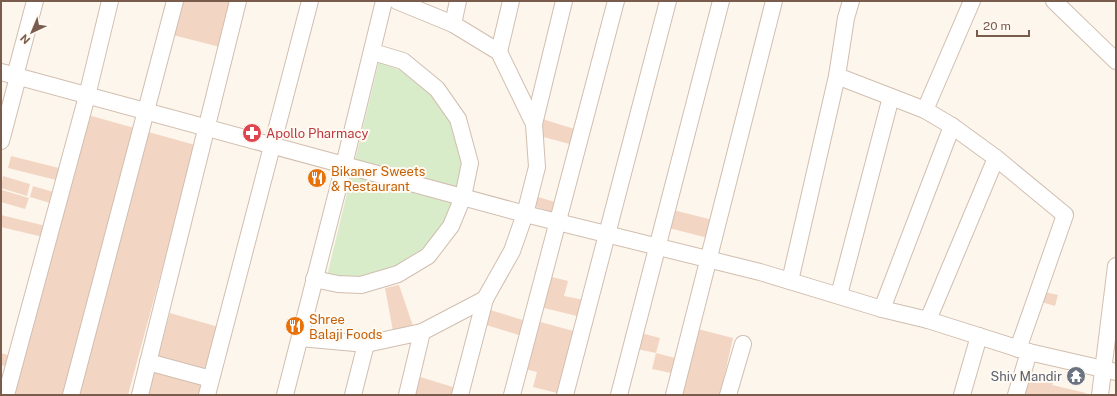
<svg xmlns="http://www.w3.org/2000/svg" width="1117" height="396" font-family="'Public Sans',sans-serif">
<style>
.green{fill:#d8ecc9}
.building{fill:#f3d5c3}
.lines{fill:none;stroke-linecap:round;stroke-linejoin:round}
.minor-casing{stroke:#d1beb0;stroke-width:18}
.minor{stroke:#fff;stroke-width:16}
.labels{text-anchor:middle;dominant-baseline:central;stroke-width:4;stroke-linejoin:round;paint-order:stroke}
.health-label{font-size:13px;fill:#be3a42;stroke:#fffaf3;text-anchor:start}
.food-label{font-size:13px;fill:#c56008;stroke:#fffaf3;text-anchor:start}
.worship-label{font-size:13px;fill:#5b616d;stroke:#fffaf3;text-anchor:end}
</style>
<rect width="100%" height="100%" fill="#fdf6ec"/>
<polygon class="green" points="379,61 409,74 439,99 457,137 463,174 451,215 435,238 412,257 370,279 327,276"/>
<g class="building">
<polygon points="177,1 232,1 220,47 169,34"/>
<polygon points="88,115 138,129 66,395 13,395"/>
<polygon points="539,118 581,131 577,146 536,135"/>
<polygon points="145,131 195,145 174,225 128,395 75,395"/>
<polygon points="11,156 59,168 56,180 8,168"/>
<polygon points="3,176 30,184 27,196 1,188"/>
<polygon points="33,186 60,194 57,205 30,197"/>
<polygon points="2,190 29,198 25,209 1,202"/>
<polygon points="538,197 562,204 558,214 536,207"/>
<polygon points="673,210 713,220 708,238 669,228"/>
<polygon points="1,215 46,226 43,237 1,227"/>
<polygon points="548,276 568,281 564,296 584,300 581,317 540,307"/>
<polygon points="399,285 413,326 393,331 385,288"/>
<polygon points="1041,291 1058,295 1055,306 1038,301"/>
<polygon points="487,309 526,321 522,336 483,324"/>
<polygon points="170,313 222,328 208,374 157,359"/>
<polygon points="537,321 577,332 561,394 533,387 537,372 525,369"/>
<polygon points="694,328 733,338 720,395 678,395"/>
<polygon points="641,333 660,338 656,353 637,349"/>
<polygon points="1,353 14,357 10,368 1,365"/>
<polygon points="656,353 675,358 671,373 652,369"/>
<polygon points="154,370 206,385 203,395 148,395"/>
<polygon points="417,376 456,388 454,395 413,395"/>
<polygon points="1026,377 1053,383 1052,385 1086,393 1085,395 1022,395"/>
</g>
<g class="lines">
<g class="minor-casing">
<g id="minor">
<polyline points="1054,1 1116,61"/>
<polyline points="453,24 458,1"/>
<polyline points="499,52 511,1"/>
<polyline points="1,72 525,214 760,272 882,309 928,320 1029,352 1116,372"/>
<polyline points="15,76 35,1"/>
<polyline points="837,76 925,110 952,126 996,158 1065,215 1018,349"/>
<polyline points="925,110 972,1"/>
<polyline points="534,124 564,1"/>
<polyline points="1,141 18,77"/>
<polyline points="314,279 338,284 361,285 398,274 428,256 451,226 463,197 470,163 458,119 437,89 403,61 373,52"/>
<polyline points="790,281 837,76 846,18 851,1"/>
<polyline points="839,295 891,97"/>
<polyline points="882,309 952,126"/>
<polyline points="928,320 996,158"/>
<polyline points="300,338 366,344 422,332 485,299 512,251 525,214 537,167 534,124 499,52 453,24 397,1"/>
<polyline points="148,362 211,379"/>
<polyline points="6,395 87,96 110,1"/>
<polyline points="71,395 175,1"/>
<polyline points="140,395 238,1"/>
<polyline points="207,395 310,1"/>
<polyline points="285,395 344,165 384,1"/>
<polyline points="353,395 366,344"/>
<polyline points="407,395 422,332"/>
<polyline points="460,395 485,299"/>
<polyline points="512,395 616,1"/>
<polyline points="565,395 668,1"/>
<polyline points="619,395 721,1"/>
<polyline points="674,395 774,1"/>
<polyline points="728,395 743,344"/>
<polyline points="962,395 979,336"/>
<polyline points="1016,395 1029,352"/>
<polyline points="1100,395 1116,266"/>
</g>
</g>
<use href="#minor" class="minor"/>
</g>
<defs>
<g id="pharmacy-disc" transform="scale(1)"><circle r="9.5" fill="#e0444e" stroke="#fffaf3"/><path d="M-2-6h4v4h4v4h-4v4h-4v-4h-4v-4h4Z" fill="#fff"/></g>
<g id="restaurant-disc" transform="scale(1)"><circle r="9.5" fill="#e8710a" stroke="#fffaf3"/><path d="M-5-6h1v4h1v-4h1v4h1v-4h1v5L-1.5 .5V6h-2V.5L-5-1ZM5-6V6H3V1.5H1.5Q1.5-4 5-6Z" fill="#fff"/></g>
<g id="temple-disc" transform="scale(1)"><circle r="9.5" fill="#6b7280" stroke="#fffaf3"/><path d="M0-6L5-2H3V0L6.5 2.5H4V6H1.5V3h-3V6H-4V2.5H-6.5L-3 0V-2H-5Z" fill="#fff"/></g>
</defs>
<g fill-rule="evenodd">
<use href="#pharmacy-disc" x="252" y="133"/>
<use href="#restaurant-disc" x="317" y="178"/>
<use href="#restaurant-disc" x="295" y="326"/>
<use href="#temple-disc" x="1076" y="376"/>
</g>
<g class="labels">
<g class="health-label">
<text x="266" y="133">Apollo Pharmacy</text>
</g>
<g class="food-label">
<text x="331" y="171">Bikaner Sweets<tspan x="331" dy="15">&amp; Restaurant</tspan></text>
<text x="309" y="319">Shree<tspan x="309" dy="15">Balaji Foods</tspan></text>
</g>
<g class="worship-label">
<text x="1062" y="376">Shiv Mandir</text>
</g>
</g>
<rect width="1117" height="396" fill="none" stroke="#7a5c4d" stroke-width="4"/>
<g transform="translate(32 32) rotate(224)" stroke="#fffaf3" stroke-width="3" paint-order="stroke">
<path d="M0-3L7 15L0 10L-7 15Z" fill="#7a5c4d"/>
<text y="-6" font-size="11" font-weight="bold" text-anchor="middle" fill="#7a5c4d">N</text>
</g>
<path d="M977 30v6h52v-6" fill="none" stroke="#7a5c4d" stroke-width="2"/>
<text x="983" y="30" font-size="12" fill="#7a5c4d" stroke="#fffaf3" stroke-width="3" paint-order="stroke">20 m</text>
</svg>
